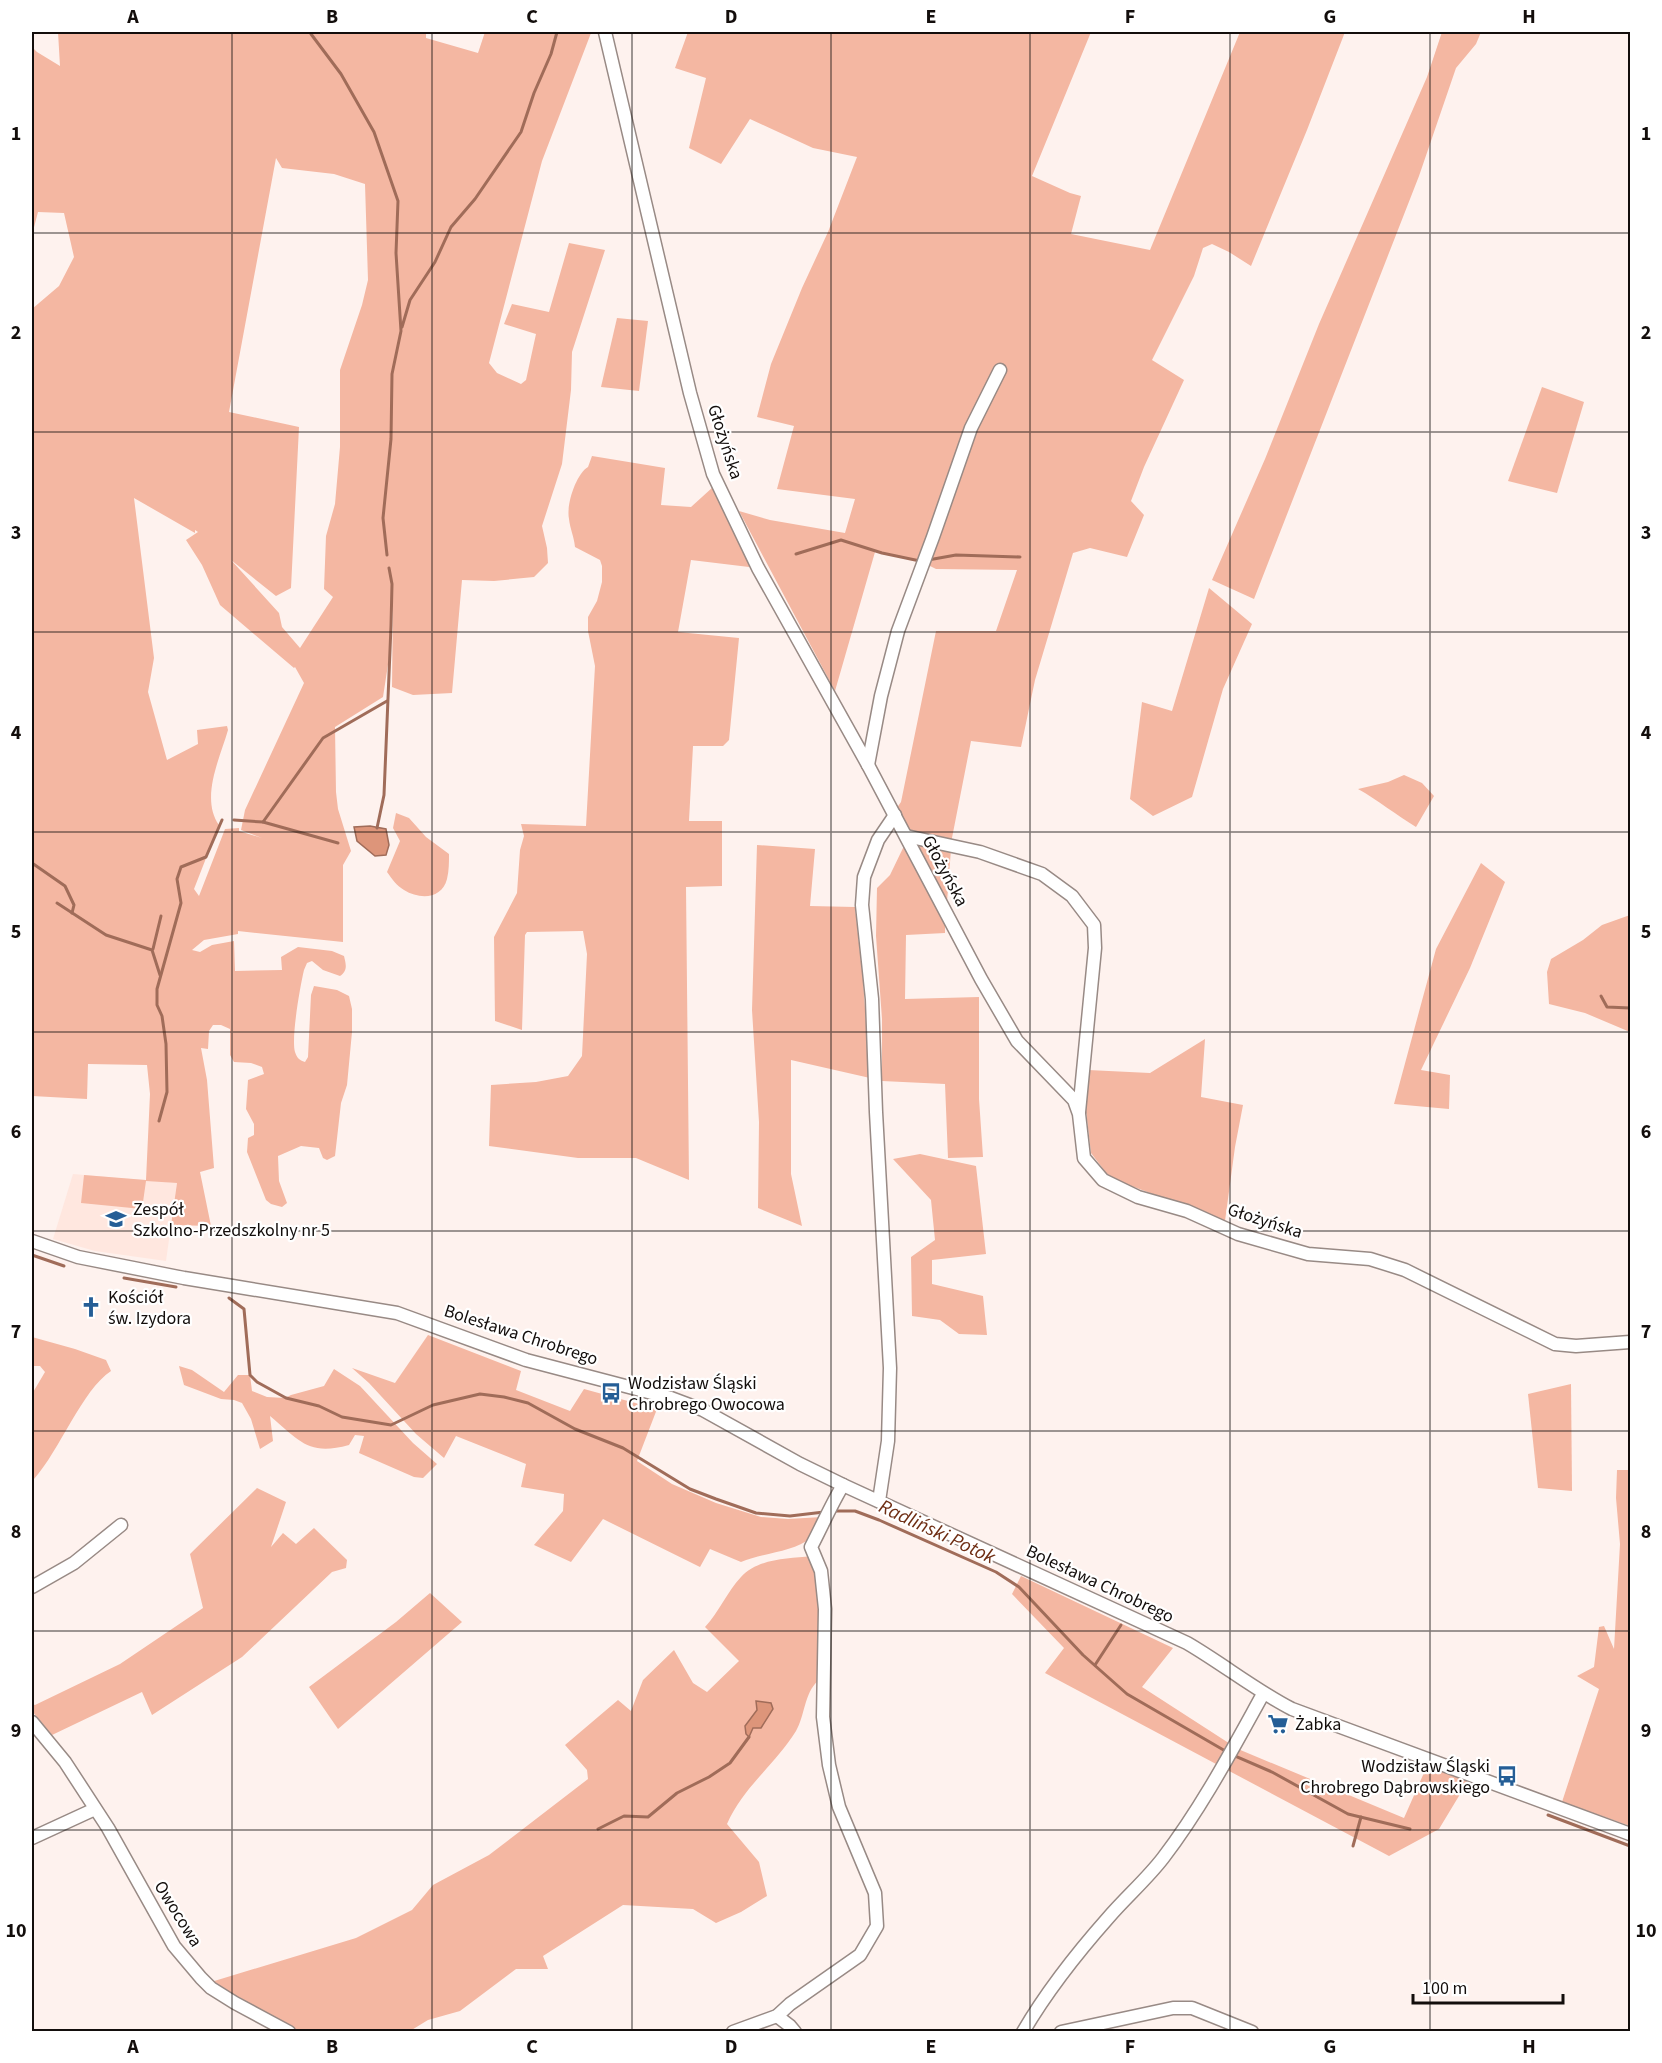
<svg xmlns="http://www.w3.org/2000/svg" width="1662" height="2063" font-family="'Source Sans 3',sans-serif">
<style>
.built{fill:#ffe7df}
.green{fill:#f4b7a2;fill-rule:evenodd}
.water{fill:#dd957a;stroke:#a06c59;stroke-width:1.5}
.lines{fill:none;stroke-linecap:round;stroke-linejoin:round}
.stream{stroke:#a06c59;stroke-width:3}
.minor-casing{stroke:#988a85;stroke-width:15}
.minor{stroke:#fff;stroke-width:12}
.grid{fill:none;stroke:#130e0c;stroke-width:1.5;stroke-opacity:0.55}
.labels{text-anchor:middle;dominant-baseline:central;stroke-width:4.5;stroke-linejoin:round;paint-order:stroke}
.street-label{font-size:18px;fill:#130e0c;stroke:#fff}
.poi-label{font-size:18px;fill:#130e0c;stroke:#fff;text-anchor:start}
.water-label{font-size:20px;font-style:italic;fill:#6f2e14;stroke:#fff}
.neatline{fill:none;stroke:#130e0c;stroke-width:2}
.grid-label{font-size:20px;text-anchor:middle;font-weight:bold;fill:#130e0c}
</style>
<rect width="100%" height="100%" fill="#fef2ee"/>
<polygon class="built" points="73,1174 177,1183 166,1261 95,1251 53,1239"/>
<g class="green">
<path d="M 58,32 L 426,32 L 426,38 L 478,53 L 485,32 L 590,32 L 591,33 L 542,161 L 489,363 L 497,373 L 521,384 L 526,380 L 536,334 L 504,324 L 512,304 L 549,312 L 569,243 L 605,250 L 572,352 L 571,390 L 562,464 L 542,526 L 547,548 L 548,563 L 534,577 L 494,581 L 462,580 L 452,693 L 413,695 L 392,687 L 393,599 L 389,658 L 383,697 L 335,727 L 336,792 L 338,809 L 351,851 L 343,865 L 343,942 L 238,931 L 238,934 L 204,940 L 192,950 L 200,952 L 212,945 L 234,941 L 235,971 L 282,970 L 281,957 L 298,947 L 332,951 L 344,956 C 346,964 348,971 340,976 L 323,970 L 312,961 L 307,963 L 304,970 C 300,987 291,1038 295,1052 C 297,1058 299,1060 305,1062 L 308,1057 L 311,995 L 314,986 L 337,990 L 349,996 L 352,1009 L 352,1032 L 347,1085 L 341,1103 L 335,1156 L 327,1160 L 323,1158 L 319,1148 L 301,1146 L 278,1156 L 279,1181 L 287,1203 L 282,1207 L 271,1204 L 266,1200 L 247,1152 L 248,1138 L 254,1135 L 254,1124 L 246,1109 L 248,1080 L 264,1074 L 262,1067 L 251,1063 L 234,1062 L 230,1055 L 230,1029 L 221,1025 L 213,1025 L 209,1031 L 208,1049 L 201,1048 L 207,1080 L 214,1168 L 200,1172 L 211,1226 L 171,1225 L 177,1183 L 146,1181 L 142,1209 L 81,1203 L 84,1175 L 146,1180 L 150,1094 L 147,1065 L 88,1064 L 87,1099 L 32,1096 L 32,309 L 59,286 L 74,257 L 64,213 L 38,212 L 32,235 L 32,47 L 37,52 L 60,66 ZM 276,158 L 282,168 L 334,174 L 365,184 L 368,280 L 362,305 L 340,370 L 340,447 L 335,504 L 326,536 L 324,589 L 333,597 L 300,648 L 282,627 L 279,613 L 231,560 L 276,596 L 291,588 L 299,427 L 229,412 ZM 134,498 L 195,533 L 195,530 L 198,532 L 186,540 L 202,565 L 220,605 L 294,668 L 295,667 L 304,683 L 245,810 L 241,830 L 262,838 L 239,831 L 239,828 L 225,829 L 199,896 L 194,889 L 219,825 C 200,798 220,758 228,730 L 227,726 L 197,730 L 198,744 L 167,760 L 148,692 L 154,658 Z"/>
<polygon points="688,32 1091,32 1032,176 1070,193 1081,196 1071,234 1150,250 1240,32 1345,32 1307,130 1251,266 1229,252 1212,244 1203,248 1194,276 1152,360 1184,380 1144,467 1131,501 1144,515 1127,557 1090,548 1073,553 1035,680 1021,747 971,741 951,843 909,832 896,809 901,802 936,631 996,631 1017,570 936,569 920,561 875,552 835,691 739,511 770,520 845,533 855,499 777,489 794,426 757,417 771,364 802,288 828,232 857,157 813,148 750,119 721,164 689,148 706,78 675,68"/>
<polygon points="1442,32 1481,32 1476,44 1456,68 1419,176 1254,599 1212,580 1265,459 1319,324 1427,77"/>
<polygon points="617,318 648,321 639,391 601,387"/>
<polygon points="1542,387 1584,402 1557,493 1508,481"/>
<path d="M 592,456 L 665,468 L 661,505 L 691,507 L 713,487 L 751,563 L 749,567 L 691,560 L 678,632 L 739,638 L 729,740 L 723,746 L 693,746 L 689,821 L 722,821 L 722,886 L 686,887 L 689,1180 L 636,1158 L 578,1158 L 489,1146 L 491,1085 L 536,1082 L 568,1076 L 582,1056 L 587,954 L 583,931 L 527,932 L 525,935 L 522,1030 L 495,1021 L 494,937 L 517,893 L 520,850 L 524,836 L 521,824 L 586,826 L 595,666 L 588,631 L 588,617 L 597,601 L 602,582 L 602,566 L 600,560 L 575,547 C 574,536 570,529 569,519 C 566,505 576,474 588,467 Z"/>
<polygon points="1209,588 1252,624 1223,689 1192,797 1153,816 1130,799 1142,702 1172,711"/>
<path d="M 1404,775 L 1422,783 L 1434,796 L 1416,827 C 1396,815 1378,800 1358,789 L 1388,782 Z"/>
<path d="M 396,813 L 409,818 L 426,837 L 449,854 C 449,862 449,871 447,879 C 442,899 420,900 404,890 C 397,886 392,879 387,872 L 400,841 L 393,828 Z"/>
<polygon points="922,842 951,849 947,902 915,844"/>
<polygon points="757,845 815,849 810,906 855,907 863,980 870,1078 791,1060 791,1174 802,1226 758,1208 759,1122 752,1010"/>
<polygon points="904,846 945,923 945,933 906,935 905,999 979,997 979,1099 983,1157 948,1158 945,1084 882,1081 882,1019 876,936 877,888 890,875"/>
<polygon points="1481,863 1505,882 1470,968 1421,1070 1450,1075 1449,1109 1394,1104 1436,949"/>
<polygon points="1630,915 1630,1032 1585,1013 1549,1004 1547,972 1551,959 1583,940 1602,925"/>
<polygon points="1205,1039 1201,1097 1243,1105 1235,1147 1225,1221 1110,1178 1091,1153 1086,1111 1088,1070 1150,1073"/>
<polygon points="920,1154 976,1166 986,1254 932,1260 932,1284 983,1296 987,1335 959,1334 940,1320 912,1316 911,1257 935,1240 931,1200 893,1159"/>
<path d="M 428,1335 L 521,1371 L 516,1390 L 570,1411 L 584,1389 L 657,1409 L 637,1461 L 672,1484 L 716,1503 L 761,1517 L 788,1519 L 822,1517 C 818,1523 815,1533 810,1538 C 795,1552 761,1553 741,1562 L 710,1549 L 700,1567 L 603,1519 L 571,1562 L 534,1545 L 563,1511 L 564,1494 L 521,1487 L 526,1464 L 456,1436 L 444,1458 L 416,1434 L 369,1383 L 352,1368 L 395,1383 Z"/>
<path d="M 32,1337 L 75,1349 L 106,1360 L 111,1371 C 82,1390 60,1450 34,1479 L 32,1475 L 32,1394 L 45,1372 L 40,1366 L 32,1366 Z"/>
<path d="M 179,1366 L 192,1370 L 224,1392 L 238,1375 L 250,1375 L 252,1391 L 267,1397 L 285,1398 L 291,1395 L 324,1386 L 334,1369 L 360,1386 L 413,1443 L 437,1464 L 423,1478 L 414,1477 L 359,1453 L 364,1436 L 355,1435 L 349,1445 C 308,1456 300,1441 270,1416 L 273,1441 L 260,1449 L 251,1419 L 242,1403 L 234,1400 L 221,1399 L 184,1385 Z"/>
<polygon points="1571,1384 1572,1491 1538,1488 1528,1394"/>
<polygon points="1617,1470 1630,1470 1630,1826 1562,1802 1599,1689 1577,1676 1594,1667 1599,1627 1604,1626 1614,1649 1620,1544 1616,1498"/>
<polygon points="257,1488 286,1502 271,1547 283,1533 296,1544 314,1528 347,1560 346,1568 332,1572 242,1657 152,1715 142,1692 52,1735 32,1711 32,1704 35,1705 120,1664 203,1608 190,1554"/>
<path d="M 811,1556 C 823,1596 821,1639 818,1681 C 804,1693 805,1716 796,1731 C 774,1766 744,1786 727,1824 L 759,1862 L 767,1896 L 741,1912 L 716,1923 L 693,1909 L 623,1905 L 543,1956 L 548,1969 L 516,1969 L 460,2011 L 428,2020 L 410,2031 L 295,2031 L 237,2000 L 211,1982 L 356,1938 L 412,1910 L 433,1885 L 489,1855 L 588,1779 L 587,1770 L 565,1745 L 618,1700 L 631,1711 L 643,1680 L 674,1650 L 693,1683 L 707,1692 L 739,1661 L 705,1627 C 719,1612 727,1592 741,1577 C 758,1558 788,1559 811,1556 Z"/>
<polygon points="1021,1576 1173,1648 1142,1687 1238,1749 1404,1818 1427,1766 1468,1781 1439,1829 1389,1856 1045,1673 1064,1648 1012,1594"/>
<polygon points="430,1593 462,1622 338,1729 309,1687 396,1622"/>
</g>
<g class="water">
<polygon points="370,826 386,829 389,845 386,855 375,856 357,841 354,827"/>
<polygon points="756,1701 771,1703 773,1709 761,1728 753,1728 749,1737 746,1734 745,1726 757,1710"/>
</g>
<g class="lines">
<g class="stream">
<polyline points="311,34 341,74 374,132 398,201 396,253 401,331 392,374 391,439 383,518 387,555"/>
<polyline points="402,327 410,300 435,262 451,227 475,199 521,132 534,93 551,54 557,32"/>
<polyline points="796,554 841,540 882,553 920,561"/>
<polyline points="928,560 956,555 1020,557"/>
<polyline points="234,820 263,822 323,738 387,701"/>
<polyline points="263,822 338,843"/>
<polyline points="377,828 384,795 391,626 392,584 389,568"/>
<polyline points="32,863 65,886 74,905 72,913"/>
<polyline points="57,903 106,935 152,950 160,975"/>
<polyline points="153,949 161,916"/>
<polyline points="1601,996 1607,1007 1630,1008"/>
<polyline points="159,1121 167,1092 166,1044 162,1016 157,1005 157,989 181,903 177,879 181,867 206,857 222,820"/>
<polyline points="32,1255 64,1266"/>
<polyline points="124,1278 176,1287"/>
<polyline points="229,1298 244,1309 250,1375 257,1382 286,1398 319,1406 342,1417 391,1425 433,1405 480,1394 504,1397 528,1403 575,1429 623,1448 690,1489 716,1499 756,1513 790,1516 824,1512"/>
<polyline points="833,1511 855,1511 879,1520 996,1572 1019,1587 1083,1655 1127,1694 1227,1752"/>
<polyline points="1095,1665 1121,1625"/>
<polyline points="1233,1755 1272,1772 1348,1814 1410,1829"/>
<polyline points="1548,1815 1630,1846"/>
<polyline points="598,1829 624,1816 648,1817 677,1793 709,1777 730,1763 749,1737"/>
<polyline points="1353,1846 1361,1817"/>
</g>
<g class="minor-casing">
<g id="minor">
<polyline points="605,32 690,393 713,474 758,568 868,765 981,979 1017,1041 1074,1100 1079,1114 1084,1158 1103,1180 1138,1197 1187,1211 1238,1234 1308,1254 1370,1259 1405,1270 1555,1344 1576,1346 1630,1342"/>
<polyline points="868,765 881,696 898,631 933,537 971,428 1000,370"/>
<polyline points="906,836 980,852 1042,874 1072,896 1094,925 1095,948 1079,1112"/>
<path d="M 32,1241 L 78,1257 L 184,1278 L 397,1313 L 526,1360 L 671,1398 L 703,1410 L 800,1464 L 843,1485 L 1187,1643 C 1223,1664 1255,1690 1292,1709 L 1630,1834"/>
<polyline points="879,1501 888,1441 890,1368 876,1112 872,999 862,905 864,877 878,840 895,815"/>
<polyline points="32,1587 74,1563 121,1525"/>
<polyline points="32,1722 65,1762 108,1828 174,1946 201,1978 211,1988 235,2003 289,2032"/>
<polyline points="32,1838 95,1809"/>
<polyline points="777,2016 790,2026 795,2032"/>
<path d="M 733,2032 L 777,2016 L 790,2004 L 860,1955 L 877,1926 L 875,1893 L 839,1807 L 829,1765 L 823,1717 L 825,1609 L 821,1571 L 811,1547 C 822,1526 831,1505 843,1485"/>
<path d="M 1023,2032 C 1047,1991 1077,1953 1108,1918 C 1126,1897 1146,1880 1163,1858 C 1202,1807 1232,1750 1263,1694"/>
<polyline points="1061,2032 1173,2008 1192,2008 1252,2032"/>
</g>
</g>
<use href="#minor" class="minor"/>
</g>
<path class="grid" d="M 232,32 L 232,2032M 432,32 L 432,2032M 632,32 L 632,2032M 831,32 L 831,2032M 1030,32 L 1030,2032M 1230,32 L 1230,2032M 1430,32 L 1430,2032M 32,233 L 1630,233M 32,432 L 1630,432M 32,632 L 1630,632M 32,832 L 1630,832M 32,1032 L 1630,1032M 32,1231 L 1630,1231M 32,1431 L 1630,1431M 32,1631 L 1630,1631M 32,1830 L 1630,1830"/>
<defs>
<g id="school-bare" transform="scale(1.62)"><path d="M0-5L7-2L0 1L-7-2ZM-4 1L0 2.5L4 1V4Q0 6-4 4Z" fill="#255e96" stroke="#fff" stroke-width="2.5" paint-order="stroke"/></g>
<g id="church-bare" transform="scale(1.62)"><path d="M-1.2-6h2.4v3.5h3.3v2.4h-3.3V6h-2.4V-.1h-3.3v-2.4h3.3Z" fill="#255e96" stroke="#fff" stroke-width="2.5" paint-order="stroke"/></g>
<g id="bus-bare" transform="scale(1.62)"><path d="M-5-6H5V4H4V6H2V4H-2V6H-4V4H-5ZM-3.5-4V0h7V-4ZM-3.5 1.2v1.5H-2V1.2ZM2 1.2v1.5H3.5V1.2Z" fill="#255e96" stroke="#fff" stroke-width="2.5" paint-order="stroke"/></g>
<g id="supermarket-bare" transform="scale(1.62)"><path d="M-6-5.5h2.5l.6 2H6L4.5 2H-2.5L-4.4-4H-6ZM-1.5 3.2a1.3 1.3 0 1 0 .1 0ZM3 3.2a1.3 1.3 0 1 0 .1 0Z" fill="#255e96" stroke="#fff" stroke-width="2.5" paint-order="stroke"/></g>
</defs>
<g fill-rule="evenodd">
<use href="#school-bare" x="116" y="1219"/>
<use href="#church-bare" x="91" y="1307"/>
<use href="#bus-bare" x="611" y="1393"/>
<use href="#supermarket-bare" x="1278" y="1724"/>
<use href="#bus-bare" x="1507" y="1776"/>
</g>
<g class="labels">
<g class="street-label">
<text transform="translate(725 442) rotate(72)">Głożyńska</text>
<text transform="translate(945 871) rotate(62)">Głożyńska</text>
<text transform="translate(1265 1221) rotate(18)">Głożyńska</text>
<text transform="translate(521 1335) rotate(18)">Bolesława Chrobrego</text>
<text transform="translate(1100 1584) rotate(25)">Bolesława Chrobrego</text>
<text transform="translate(178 1914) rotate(58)">Owocowa</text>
</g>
<g class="poi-label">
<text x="133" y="1209">Zespół<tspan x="133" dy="21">Szkolno-Przedszkolny nr 5</tspan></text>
<text x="108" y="1297">Kościół<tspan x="108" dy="21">św. Izydora</tspan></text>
<text x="628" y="1383">Wodzisław Śląski<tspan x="628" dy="21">Chrobrego Owocowa</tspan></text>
<text x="1295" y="1724">Żabka</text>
<text x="1490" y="1766" text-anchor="end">Wodzisław Śląski<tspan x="1490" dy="21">Chrobrego Dąbrowskiego</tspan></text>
</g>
<g class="water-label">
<text transform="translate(937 1532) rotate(25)">Radliński Potok</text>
</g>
</g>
<rect width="1662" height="2063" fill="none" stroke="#ffffff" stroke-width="66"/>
<path d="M1413 1994v9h150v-9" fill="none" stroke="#130e0c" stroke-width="3"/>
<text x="1422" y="1994" font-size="18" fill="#130e0c" stroke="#ffffff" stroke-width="4.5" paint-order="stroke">100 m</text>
<rect x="33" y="33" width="1596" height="1997" class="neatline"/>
<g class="grid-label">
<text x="133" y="23">A</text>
<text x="332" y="23">B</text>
<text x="532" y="23">C</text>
<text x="731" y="23">D</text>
<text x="931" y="23">E</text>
<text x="1130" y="23">F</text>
<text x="1330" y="23">G</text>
<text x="1529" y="23">H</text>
<text x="16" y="140">1</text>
<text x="1646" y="140">1</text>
<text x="16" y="339">2</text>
<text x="1646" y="339">2</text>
<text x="16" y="539">3</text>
<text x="1646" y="539">3</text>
<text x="16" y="739">4</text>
<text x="1646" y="739">4</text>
<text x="16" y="938">5</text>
<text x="1646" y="938">5</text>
<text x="16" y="1138">6</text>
<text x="1646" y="1138">6</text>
<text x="16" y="1338">7</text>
<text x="1646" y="1338">7</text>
<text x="16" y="1538">8</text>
<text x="1646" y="1538">8</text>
<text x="16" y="1737">9</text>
<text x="1646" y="1737">9</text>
<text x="16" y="1937">10</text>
<text x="1646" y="1937">10</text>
<text x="133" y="2053">A</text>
<text x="332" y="2053">B</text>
<text x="532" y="2053">C</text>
<text x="731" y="2053">D</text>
<text x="931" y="2053">E</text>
<text x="1130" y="2053">F</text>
<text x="1330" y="2053">G</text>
<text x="1529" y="2053">H</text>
</g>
</svg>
